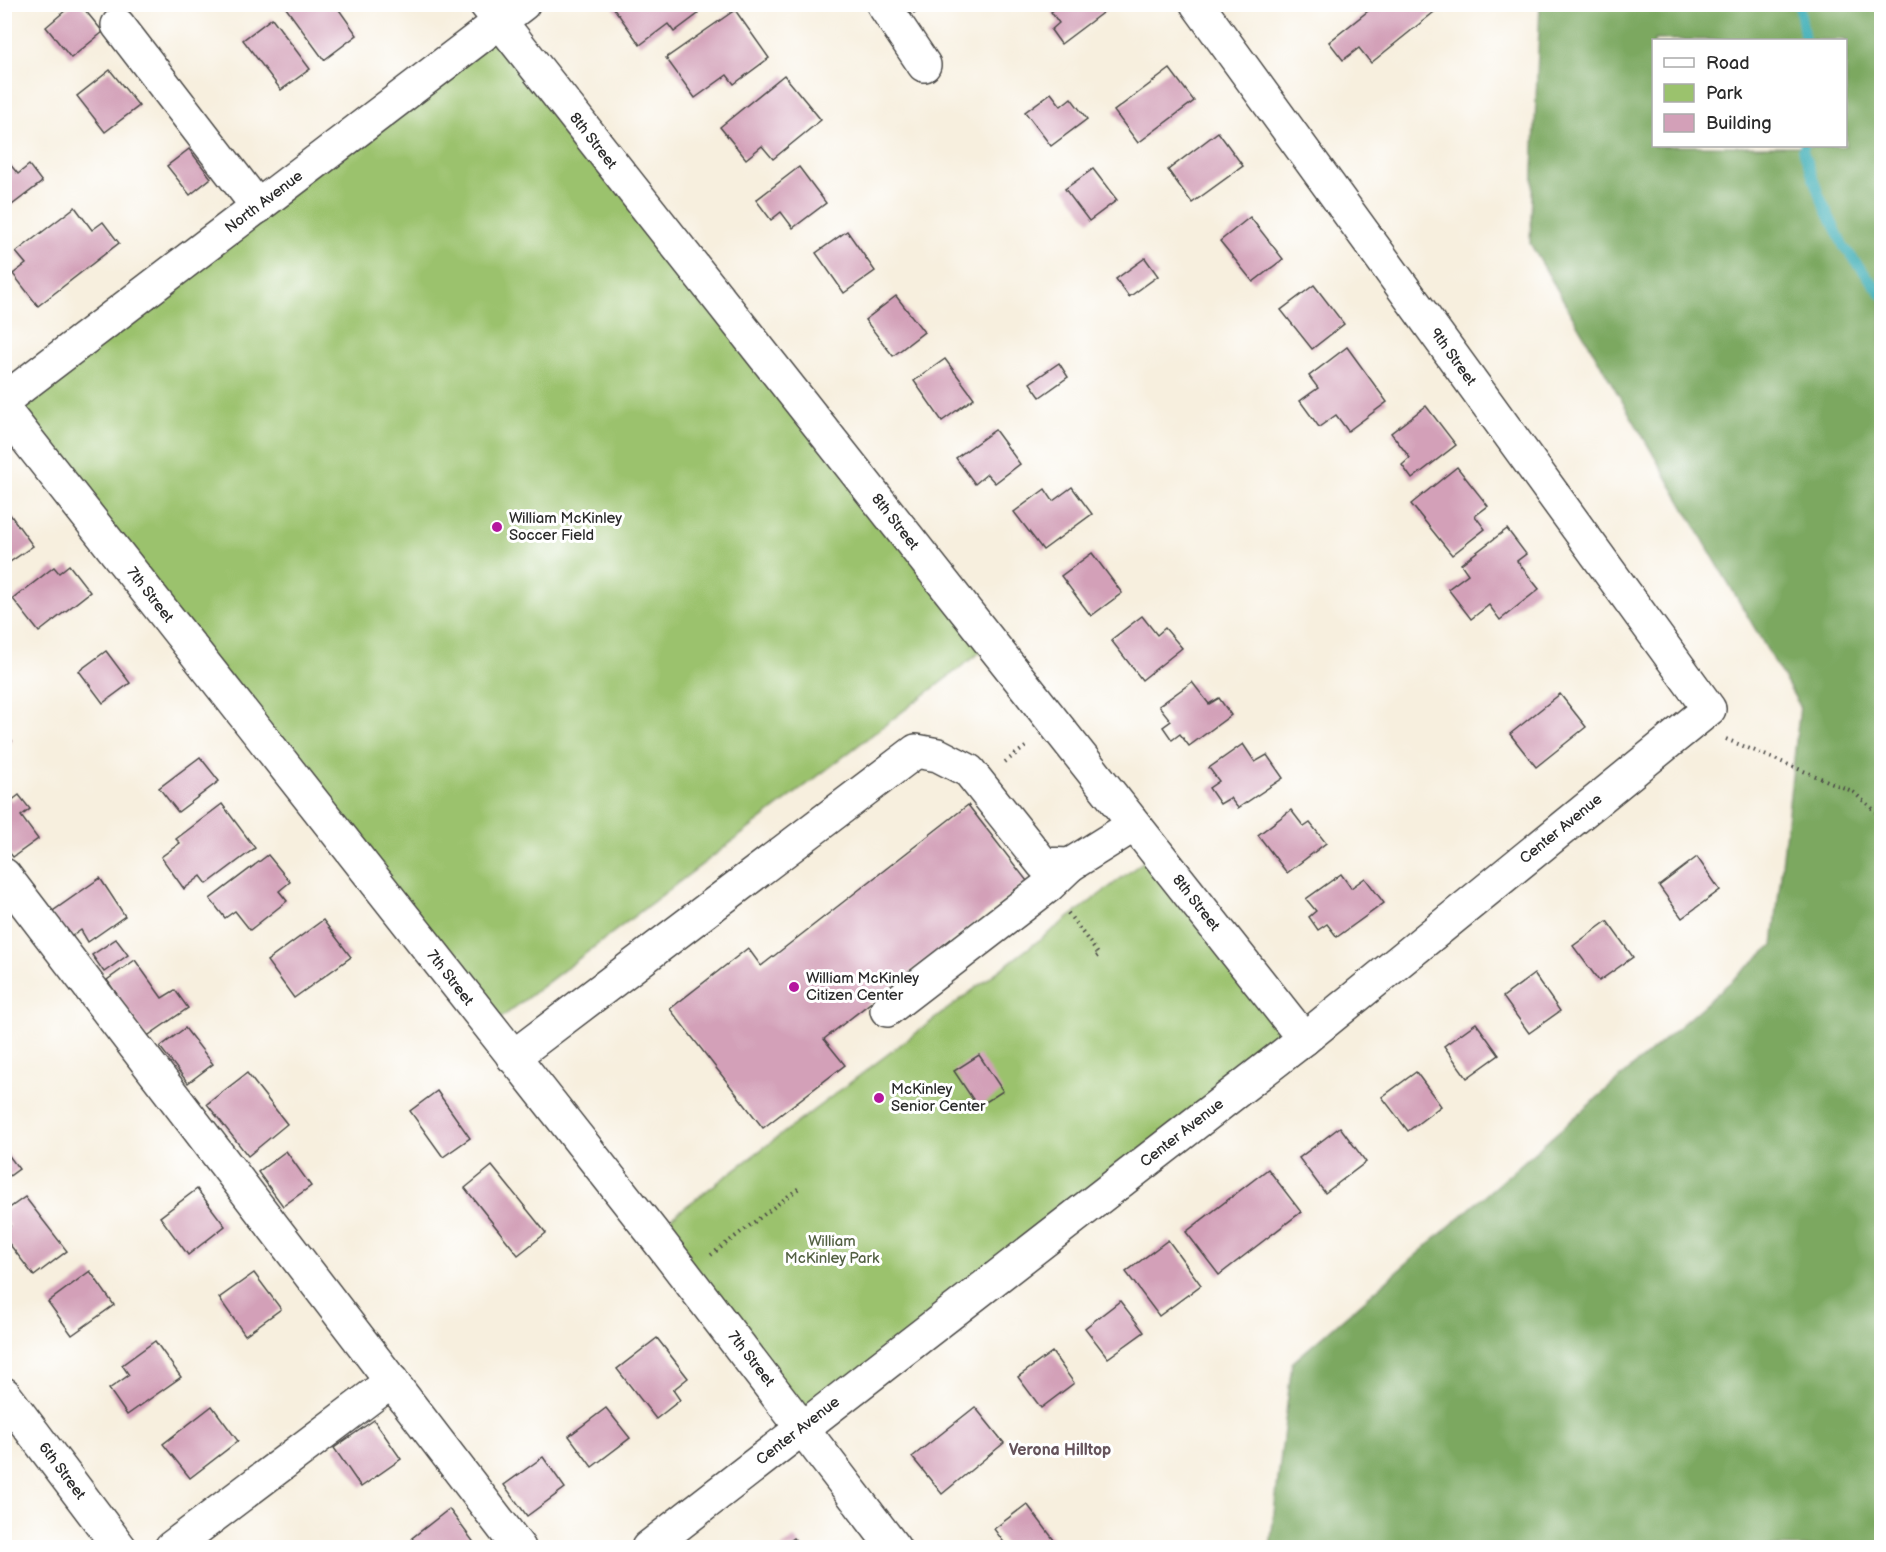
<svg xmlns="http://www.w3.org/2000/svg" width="1886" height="1552" font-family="'Balsamiq Sans',sans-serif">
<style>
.green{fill:#9bc26d;stroke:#63764c;stroke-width:1.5}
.forest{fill:#7ca860;stroke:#546a46;stroke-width:1.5;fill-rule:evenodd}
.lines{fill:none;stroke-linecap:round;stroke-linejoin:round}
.stream{stroke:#39abb3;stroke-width:10}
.building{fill:#d3a0b8}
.minor-casing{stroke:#4a4846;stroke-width:36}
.path{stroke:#4a4846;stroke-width:4;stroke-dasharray:1.5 4.5;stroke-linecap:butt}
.minor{stroke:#fff;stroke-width:33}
.poi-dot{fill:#b5179e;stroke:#fff;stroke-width:2}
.labels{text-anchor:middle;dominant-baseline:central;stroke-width:6;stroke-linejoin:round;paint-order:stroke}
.street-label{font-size:15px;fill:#2b2b2b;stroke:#fff}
.poi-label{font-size:15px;fill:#2b2b2b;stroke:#fff;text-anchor:start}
.park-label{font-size:15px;fill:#526042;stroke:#fff}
.neighbourhood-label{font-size:16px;font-weight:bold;fill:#66545c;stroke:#fff}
</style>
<rect width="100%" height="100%" fill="#fff"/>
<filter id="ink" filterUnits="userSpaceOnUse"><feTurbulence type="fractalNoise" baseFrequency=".0167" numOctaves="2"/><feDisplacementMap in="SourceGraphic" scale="12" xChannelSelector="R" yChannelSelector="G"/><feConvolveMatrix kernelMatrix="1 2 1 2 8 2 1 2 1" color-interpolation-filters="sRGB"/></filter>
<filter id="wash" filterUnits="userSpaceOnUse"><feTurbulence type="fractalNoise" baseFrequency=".008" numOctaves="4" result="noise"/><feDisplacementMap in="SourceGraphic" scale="24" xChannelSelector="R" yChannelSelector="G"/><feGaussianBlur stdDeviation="1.35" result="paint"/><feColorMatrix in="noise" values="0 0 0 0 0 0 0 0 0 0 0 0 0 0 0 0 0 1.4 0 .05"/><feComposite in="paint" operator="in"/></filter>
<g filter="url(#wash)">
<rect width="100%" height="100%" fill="#f7efde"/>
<g class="green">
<polygon points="499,23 991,644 489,1027 5,400"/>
<polygon points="1156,852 1304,1039 803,1427 652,1232"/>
</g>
<path class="forest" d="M 1540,5 L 1881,5 L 1881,1547 L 1270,1547 L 1292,1363 L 1773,945 L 1800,706 L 1530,243 ZM 1654,40 L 1846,40 L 1846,146 L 1654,146 Z"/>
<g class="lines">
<g class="stream">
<polyline points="1799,4 1805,40"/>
<polyline points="1804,146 1803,151 1820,197 1844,247 1882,295"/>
</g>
</g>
<g id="blocks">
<g class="building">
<polygon points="73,4 80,4 103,32 71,58 46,27"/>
<polygon points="283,4 335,4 357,35 324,60"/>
<polygon points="617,4 691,4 698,14 674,32 668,24 640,45 613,7"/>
<polygon points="908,4 926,4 914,13"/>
<polygon points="1061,4 1114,4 1061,44 1051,30 1059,23 1051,12"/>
<polygon points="1377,4 1444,4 1371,63 1359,48 1343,60 1329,42"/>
<polygon points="735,10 769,58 734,84 727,75 695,98 666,58"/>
<polygon points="272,18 310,69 281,90 243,40"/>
<polygon points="1170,69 1194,101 1138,143 1114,111"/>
<polygon points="110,70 139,106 105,132 77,96"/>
<polygon points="784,75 821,120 773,159 762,146 746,159 720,127"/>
<polygon points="1051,93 1061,106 1071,98 1087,119 1051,146 1025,112"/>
<polygon points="1218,132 1243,166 1192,203 1168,170"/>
<polygon points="189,149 211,178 190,195 167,166"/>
<polygon points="4,157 18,174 29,165 42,182 4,211"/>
<polygon points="799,167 826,203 793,228 781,212 771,220 756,200"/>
<polygon points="1093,169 1117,200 1089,221 1065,189"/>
<polygon points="75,207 92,230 103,222 119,243 38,306 13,274 26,264 16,252"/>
<polygon points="1250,217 1283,259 1253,282 1220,241"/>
<polygon points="847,231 875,271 844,293 816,253"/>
<polygon points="1145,258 1158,276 1129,297 1116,279"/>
<polygon points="1314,285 1344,324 1312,349 1281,310"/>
<polygon points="896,296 924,332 893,356 865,320"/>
<polygon points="1347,347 1387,402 1348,431 1336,415 1319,427 1300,401 1318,388 1309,376"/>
<polygon points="945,359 974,398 942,421 914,381"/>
<polygon points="1059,363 1068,377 1040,397 1030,383"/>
<polygon points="1426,406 1456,445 1412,479 1402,465 1410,458 1391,433"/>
<polygon points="995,430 1020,464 995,483 987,474 975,484 956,458"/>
<polygon points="1457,467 1488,506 1475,516 1485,529 1452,555 1411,504"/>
<polygon points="1072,487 1092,514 1043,550 1014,512 1045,489 1053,501"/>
<polygon points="4,506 33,546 4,566"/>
<polygon points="1507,529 1526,554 1517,561 1539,589 1500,620 1489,605 1471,619 1448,589 1468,574 1461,564"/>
<polygon points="1092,553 1122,593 1091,616 1061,576"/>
<polygon points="69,565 90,592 39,632 13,599 54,567 59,573"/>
<polygon points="1142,616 1157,635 1165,628 1182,648 1142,680 1111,640"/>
<polygon points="106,651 130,683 103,703 79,671"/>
<polygon points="1192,682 1209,704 1219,698 1231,715 1189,746 1180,734 1172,740 1163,727 1171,721 1159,706"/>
<polygon points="1560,694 1586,727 1536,767 1510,734"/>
<polygon points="4,729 12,741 4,746"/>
<polygon points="1243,744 1255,762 1267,755 1283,778 1238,808 1230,798 1220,804 1209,788 1219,781 1209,768"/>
<polygon points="200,757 219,781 178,812 159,788"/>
<polygon points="4,792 11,801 19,795 30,809 21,816 38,839 13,857 4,846"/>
<polygon points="222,804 255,848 207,884 201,876 184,889 161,857 180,843 176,839"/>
<polygon points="968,805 1027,881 824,1039 845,1065 763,1128 670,1009 748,948 761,966"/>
<polygon points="1291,810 1304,827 1310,823 1326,843 1287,873 1258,835"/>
<polygon points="268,855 290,882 279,891 287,901 250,930 235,911 225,918 210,899"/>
<polygon points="1697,857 1720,890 1682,918 1659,886"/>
<polygon points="1341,874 1351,888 1365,878 1384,903 1337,937 1327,924 1318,930 1309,917 1316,911 1306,899"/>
<polygon points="100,878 125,916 88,942 81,930 68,939 50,913"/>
<polygon points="323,920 351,957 294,998 267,961"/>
<polygon points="1607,921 1633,957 1599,981 1573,946"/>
<polygon points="116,939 128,955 104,972 92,955"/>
<polygon points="135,960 162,998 175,990 188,1008 146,1037 107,980"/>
<polygon points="1534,974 1560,1011 1529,1033 1503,997"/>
<polygon points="1476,1023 1499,1055 1467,1078 1444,1046"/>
<polygon points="185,1028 213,1064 188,1083 160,1047"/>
<polygon points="979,1055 1003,1091 978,1107 954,1071"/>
<polygon points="1416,1072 1441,1106 1408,1131 1382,1097"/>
<polygon points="247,1073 287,1124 248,1156 207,1104"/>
<polygon points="437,1091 470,1138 443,1157 410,1111"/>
<polygon points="1340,1127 1366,1162 1325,1193 1299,1158"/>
<polygon points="4,1149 19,1169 4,1180"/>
<polygon points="286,1151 311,1186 283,1206 258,1172"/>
<polygon points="492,1166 546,1233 518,1255 465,1188"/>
<polygon points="1268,1169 1301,1212 1219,1275 1186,1232"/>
<polygon points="197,1189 225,1226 188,1255 160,1217"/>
<polygon points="25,1197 67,1251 34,1276 4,1237 4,1230 10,1226 4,1218 4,1212"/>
<polygon points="1168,1240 1201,1285 1159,1316 1126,1272"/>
<polygon points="90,1271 114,1305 72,1335 48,1302"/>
<polygon points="254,1273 281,1309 245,1335 219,1298"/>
<polygon points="1120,1301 1144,1332 1108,1358 1085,1328"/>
<polygon points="657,1338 688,1378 673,1390 680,1400 656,1419 617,1369"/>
<polygon points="155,1341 181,1377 127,1415 109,1389 129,1375 122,1365"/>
<polygon points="1052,1352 1074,1383 1041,1408 1018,1377"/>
<polygon points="212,1406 238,1441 190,1478 163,1444"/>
<polygon points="975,1407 1004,1443 942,1494 912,1457"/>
<polygon points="606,1408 630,1438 592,1467 569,1436"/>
<polygon points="374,1420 401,1459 361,1487 334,1448"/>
<polygon points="543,1457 565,1488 527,1516 504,1485"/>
<polygon points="1027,1504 1060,1548 1008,1548 994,1529"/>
<polygon points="449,1509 478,1548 419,1548 412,1538"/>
<polygon points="794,1538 802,1548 781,1548"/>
</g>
</g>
</g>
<g filter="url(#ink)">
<use href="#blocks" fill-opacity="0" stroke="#4a4846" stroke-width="1.5"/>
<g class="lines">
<g class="minor-casing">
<g id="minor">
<polyline points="486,4 1304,1039"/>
<polyline points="883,4 924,65"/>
<polyline points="118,25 258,207"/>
<polyline points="4,400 523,4"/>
<polyline points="4,410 652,1232 894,1548"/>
<polyline points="4,875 519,1548"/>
<polyline points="887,1010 1048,886 1070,865"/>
<polyline points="513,1057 916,751 938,755 969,771 1043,864 1070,865 1134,825"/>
<polyline points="4,1394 120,1548"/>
<polyline points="171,1548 392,1381"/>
<polyline points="648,1548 1304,1039 1709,709 1197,4"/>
</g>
</g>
<g class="path">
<polyline points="1726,739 1852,791 1882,817"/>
<polyline points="1005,762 1028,745"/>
<polyline points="1068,913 1099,955 1096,957"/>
<polyline points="711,1255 799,1188"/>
</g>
<use href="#minor" class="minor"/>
</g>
</g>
<g class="poi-dot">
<circle cx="497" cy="527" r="6"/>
<circle cx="794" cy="987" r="6"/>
<circle cx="879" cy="1098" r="6"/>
</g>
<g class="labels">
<g class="street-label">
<text transform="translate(593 141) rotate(52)">8th Street</text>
<text transform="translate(264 202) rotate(-37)">North Avenue</text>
<text transform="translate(1453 357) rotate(54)">9th Street</text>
<text transform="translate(895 522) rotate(52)">8th Street</text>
<text transform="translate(150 595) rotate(52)">7th Street</text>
<text transform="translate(1561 829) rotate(-39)">Center Avenue</text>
<text transform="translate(1196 903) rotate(52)">8th Street</text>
<text transform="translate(450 978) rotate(52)">7th Street</text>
<text transform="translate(1182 1133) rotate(-38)">Center Avenue</text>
<text transform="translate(751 1359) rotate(52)">7th Street</text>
<text transform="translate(798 1431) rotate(-38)">Center Avenue</text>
<text transform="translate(62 1471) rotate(53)">6th Street</text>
</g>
<g class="poi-label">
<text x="509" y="518">William McKinley<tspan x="509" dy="17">Soccer Field</tspan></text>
<text x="806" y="978">William McKinley<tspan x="806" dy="17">Citizen Center</tspan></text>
<text x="891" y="1089">McKinley<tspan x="891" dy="17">Senior Center</tspan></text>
</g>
<g class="park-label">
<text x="832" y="1241">William<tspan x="832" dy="17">McKinley Park</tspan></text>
</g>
<g class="neighbourhood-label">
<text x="1060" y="1450">Verona Hilltop</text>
</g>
</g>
<rect width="1886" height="1552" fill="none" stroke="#fff" stroke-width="24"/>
<rect x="1652" y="39" width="195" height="108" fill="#ffffff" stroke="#aaaaaa" stroke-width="1.5"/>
<rect x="1664" y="58" width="30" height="9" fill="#ffffff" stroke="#aaaaaa" stroke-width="1.5"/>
<text x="1706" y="69" font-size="18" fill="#2b2b2b">Road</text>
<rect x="1664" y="84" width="30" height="18" fill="#9bc26d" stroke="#aaaaaa" stroke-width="1.5"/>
<text x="1706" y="99" font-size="18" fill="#2b2b2b">Park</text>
<rect x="1664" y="114" width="30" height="18" fill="#d3a0b8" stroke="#aaaaaa" stroke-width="1.5"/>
<text x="1706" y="129" font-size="18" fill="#2b2b2b">Building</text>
</svg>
